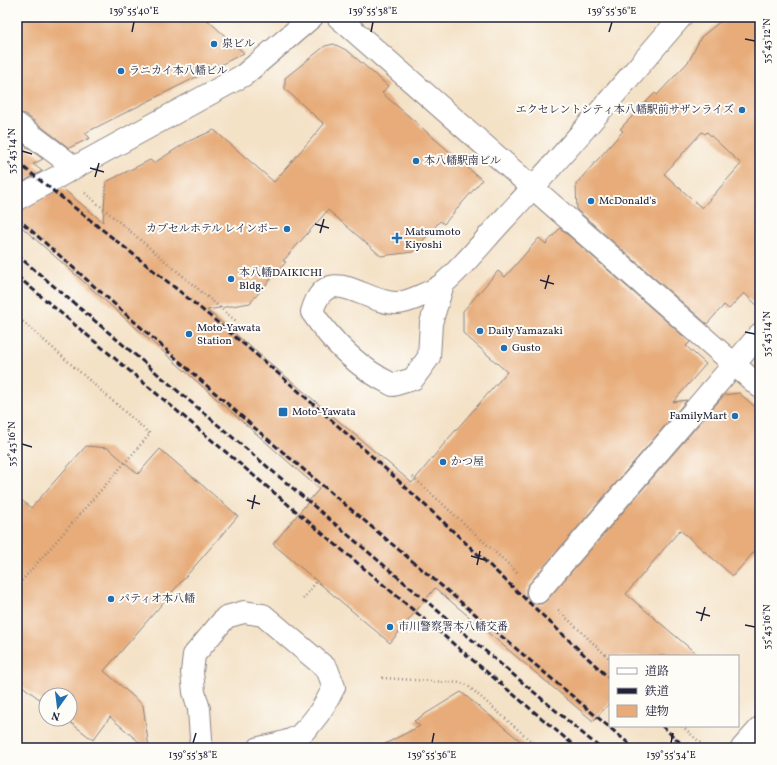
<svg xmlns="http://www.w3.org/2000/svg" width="777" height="765" font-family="Vollkorn,'Noto Serif JP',serif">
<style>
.building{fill:#e7ac79;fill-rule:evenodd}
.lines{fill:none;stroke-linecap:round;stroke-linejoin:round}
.minor-casing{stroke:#8b8281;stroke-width:24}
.path{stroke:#8b8281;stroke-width:2.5;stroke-dasharray:1 3;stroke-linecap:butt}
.minor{stroke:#fff;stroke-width:22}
.rail{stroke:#22223b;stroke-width:3;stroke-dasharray:6 3;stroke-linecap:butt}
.ticks{fill:none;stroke:#22223b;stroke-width:1.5}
.poi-dot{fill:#1f6fb2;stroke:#fdfcf7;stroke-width:1.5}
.labels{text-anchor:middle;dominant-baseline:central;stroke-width:4;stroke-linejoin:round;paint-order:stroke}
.poi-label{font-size:11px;fill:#22223b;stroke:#fdfcf7;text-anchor:start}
.neatline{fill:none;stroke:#22223b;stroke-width:1.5}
.ticks-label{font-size:10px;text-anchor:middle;fill:#22223b}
</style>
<rect width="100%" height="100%" fill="#fdfcf7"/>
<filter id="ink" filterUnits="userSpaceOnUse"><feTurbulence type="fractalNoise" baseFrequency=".025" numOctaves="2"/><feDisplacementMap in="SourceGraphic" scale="8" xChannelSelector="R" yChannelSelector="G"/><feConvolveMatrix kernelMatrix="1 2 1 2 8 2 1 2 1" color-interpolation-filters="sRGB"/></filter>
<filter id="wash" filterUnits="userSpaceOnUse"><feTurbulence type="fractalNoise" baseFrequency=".012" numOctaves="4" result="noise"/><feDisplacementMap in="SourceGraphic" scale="16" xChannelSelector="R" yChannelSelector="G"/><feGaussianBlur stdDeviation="0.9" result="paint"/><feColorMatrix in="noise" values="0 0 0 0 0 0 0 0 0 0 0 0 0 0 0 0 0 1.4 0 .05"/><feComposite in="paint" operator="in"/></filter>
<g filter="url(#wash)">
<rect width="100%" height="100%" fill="#f4e2c7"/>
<g id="blocks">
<g class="building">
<polygon points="17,17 204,17 244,53 85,133 90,138 69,148 25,114 17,112"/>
<path d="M 726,17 L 760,17 L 760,308 L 744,293 L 729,309 L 724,305 L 707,324 L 577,210 L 576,184 L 623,131 L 620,129 L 639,109 L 655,93 L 657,95 L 689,61 L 701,37 ZM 702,132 L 705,134 L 707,132 L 741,164 L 702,208 L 664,174 Z"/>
<polygon points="334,44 348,51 388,86 382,93 482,180 444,224 440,221 413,252 381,256 328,210 283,261 286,262 250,303 207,310 412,483 448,439 507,372 463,333 463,311 498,271 505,277 539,238 546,244 560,228 690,342 686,346 706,364 673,402 687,400 529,584 526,589 526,596 530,602 535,604 542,604 547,600 724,395 739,393 760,411 760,545 733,576 680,530 626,594 699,656 610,656 610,703 593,721 435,588 390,643 273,544 319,489 17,223 17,211 62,188 103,222 106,182 150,160 154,163 187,142 214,130 274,182 324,124 285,89 285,78 325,46"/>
<polygon points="17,140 43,159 33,164 42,171 17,185"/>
<polygon points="86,446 108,448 138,474 160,449 238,516 104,671 143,705 149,748 146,748 110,717 93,740 66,719 70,719 70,695 46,695 46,704 17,682 17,496 31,508"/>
<polygon points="461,692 529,748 377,748 420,726 414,721"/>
</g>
</g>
</g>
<g filter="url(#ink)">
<use href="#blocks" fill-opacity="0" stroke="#8b8281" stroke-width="1"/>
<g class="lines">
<g class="minor-casing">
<g id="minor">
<polyline points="338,17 760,387"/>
<polyline points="17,124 74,167"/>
<polyline points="17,199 244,75 312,17"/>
<path d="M 443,284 L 431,323 L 429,357 L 413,379 L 393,385 C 360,369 332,342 312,312 C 327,259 364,304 397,303 C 407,303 436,290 444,283 C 464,266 485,239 504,219 C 565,154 622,85 681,17"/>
<polyline points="538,592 760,334"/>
<path d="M 200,748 L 201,738 L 199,709 L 194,692 L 192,672 L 194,655 L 226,617 L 244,612 L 263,615 L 327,669 L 334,687 C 326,704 314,722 300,735 C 292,741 269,746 259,748"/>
<polyline points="742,748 760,728"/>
</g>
</g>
<g class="path">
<polyline points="85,193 237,322"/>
<polyline points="17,322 20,319 150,434 17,586"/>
<polyline points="413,477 519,574"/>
<polyline points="303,599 317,581"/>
<polyline points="558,610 610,659"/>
<polyline points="382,678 461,683 467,685 539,748"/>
<polyline points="682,726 706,748"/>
</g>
<use href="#minor" class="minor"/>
<g class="rail">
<path d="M 17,162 C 111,237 206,310 296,389 C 404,483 506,581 610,679"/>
<polyline points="17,218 265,437 634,748"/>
<polyline points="17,255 600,748"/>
<polyline points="17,276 577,748"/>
<polyline points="662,726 686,748"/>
</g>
</g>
</g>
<path class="ticks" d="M 132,32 L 134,22M 371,32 L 373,22M 609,32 L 612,22M 745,39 L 755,41M 22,151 L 32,154M 90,168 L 104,172M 95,177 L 99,163M 315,224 L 329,228M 320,233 L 324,219M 540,280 L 554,284M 545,289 L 549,275M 745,332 L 755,334M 22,444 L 32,447M 247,500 L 260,504M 252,509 L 255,495M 471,556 L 485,560M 477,565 L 480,551M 696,612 L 710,616M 701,621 L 705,607M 745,625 L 755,627M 193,743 L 196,733M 432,743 L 434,733M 671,743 L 673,733"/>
<g class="poi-dot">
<circle cx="214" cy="44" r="4"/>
<circle cx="121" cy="71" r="4"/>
<circle cx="742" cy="110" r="4"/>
<circle cx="416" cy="161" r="4"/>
<circle cx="591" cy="201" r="4"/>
<circle cx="287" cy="229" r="4"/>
<path d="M395 232h4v4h4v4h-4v4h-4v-4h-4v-4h4z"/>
<circle cx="231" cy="279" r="4"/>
<circle cx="480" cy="331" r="4"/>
<circle cx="189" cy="334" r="4"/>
<circle cx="504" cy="348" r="4"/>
<rect x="278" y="407" width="10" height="10" rx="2"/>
<circle cx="735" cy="416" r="4"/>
<circle cx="443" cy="462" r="4"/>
<circle cx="111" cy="599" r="4"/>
<circle cx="390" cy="627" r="4"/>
</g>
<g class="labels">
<g class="poi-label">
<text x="222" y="44">泉ビル</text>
<text x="129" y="71">ラニカイ本八幡ビル</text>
<text x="734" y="110" text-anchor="end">エクセレントシティ本八幡駅前サザンライズ</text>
<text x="424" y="161">本八幡駅南ビル</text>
<text x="599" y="201">McDonald's</text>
<text x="279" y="229" text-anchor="end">カプセルホテル レインボー</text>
<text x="405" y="232">Matsumoto<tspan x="405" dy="13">Kiyoshi</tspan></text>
<text x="239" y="273">本八幡DAIKICHI<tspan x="239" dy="13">Bldg.</tspan></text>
<text x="197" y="328">Moto-Yawata<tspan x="197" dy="13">Station</tspan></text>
<text x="488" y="331">Daily Yamazaki</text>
<text x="512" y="348">Gusto</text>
<text x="292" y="412">Moto-Yawata</text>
<text x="727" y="416" text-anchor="end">FamilyMart</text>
<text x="451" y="462">かつ屋</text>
<text x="119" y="599">パティオ本八幡</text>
<text x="398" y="627">市川警察署本八幡交番</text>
</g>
</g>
<rect width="777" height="765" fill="none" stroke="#fdfcf7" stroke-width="44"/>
<rect x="609" y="655" width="130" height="72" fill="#fdfcf7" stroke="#a5a5ac"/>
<rect x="617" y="668" width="20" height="6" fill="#ffffff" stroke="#a5a5ac"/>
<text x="645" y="675" font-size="12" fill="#22223b">道路</text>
<rect x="617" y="688" width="20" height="6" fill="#22223b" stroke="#a5a5ac"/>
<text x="645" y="695" font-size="12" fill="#22223b">鉄道</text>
<rect x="617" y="705" width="20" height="12" fill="#e7ac79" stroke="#a5a5ac"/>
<text x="645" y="715" font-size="12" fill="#22223b">建物</text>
<g transform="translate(58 707) rotate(194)"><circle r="19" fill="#fdfcf7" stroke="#a5a5ac"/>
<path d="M0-3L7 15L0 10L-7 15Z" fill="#1f6fb2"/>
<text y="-6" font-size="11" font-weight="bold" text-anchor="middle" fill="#22223b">N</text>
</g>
<rect x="22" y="22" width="733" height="721" class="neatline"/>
<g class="ticks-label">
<text x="134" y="14">139°55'40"E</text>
<text x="373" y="14">139°55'38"E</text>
<text x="612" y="14">139°55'36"E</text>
<text transform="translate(766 41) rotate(-90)" y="4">35°43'12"N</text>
<text transform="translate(11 151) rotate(-90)" y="4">35°43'14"N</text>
<text transform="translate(766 334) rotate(-90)" y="4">35°43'14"N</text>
<text transform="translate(11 444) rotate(-90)" y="4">35°43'16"N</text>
<text transform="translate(766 627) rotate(-90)" y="4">35°43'16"N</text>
<text x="193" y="758">139°55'38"E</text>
<text x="432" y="758">139°55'36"E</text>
<text x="671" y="758">139°55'34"E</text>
</g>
</svg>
